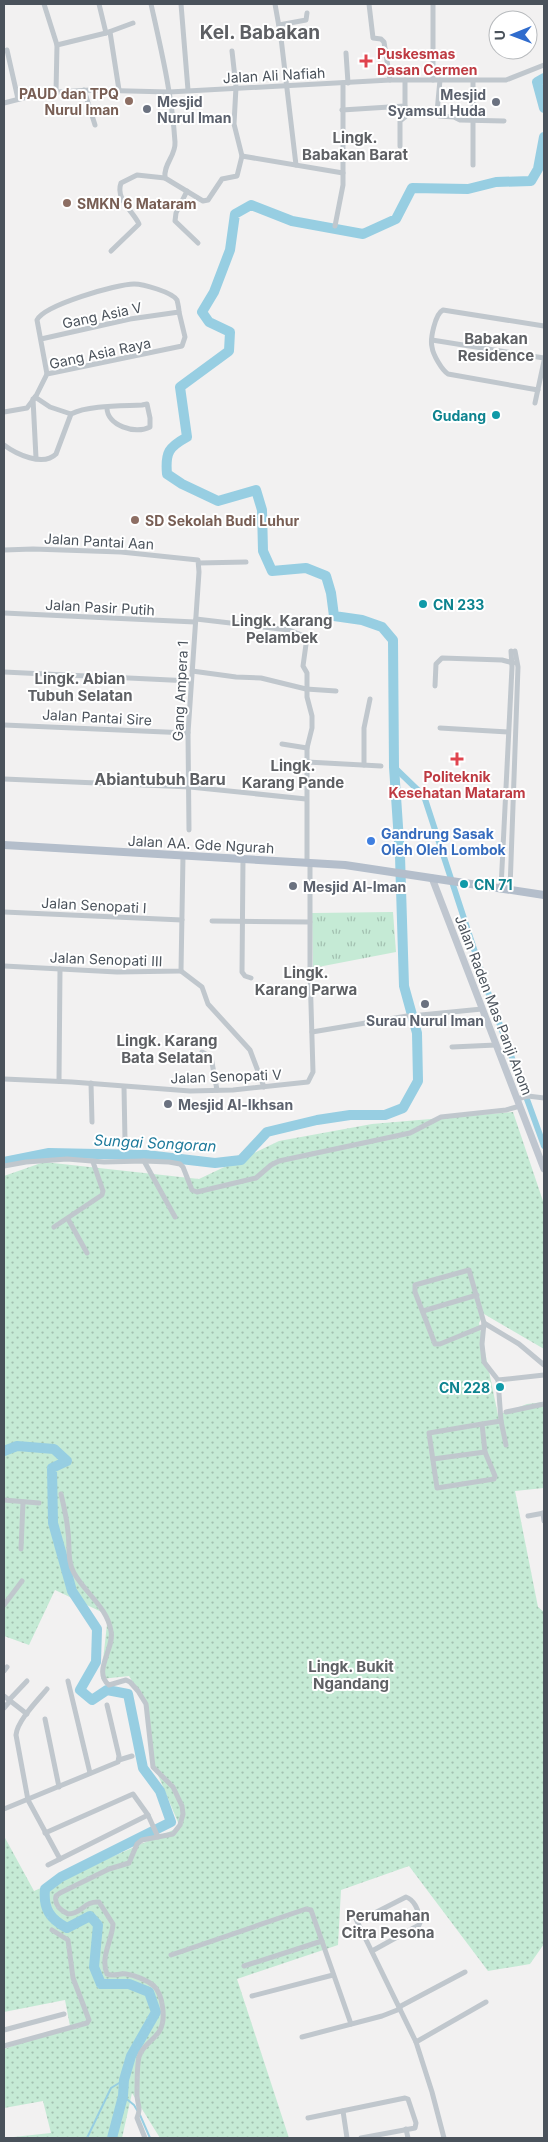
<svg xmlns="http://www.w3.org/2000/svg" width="548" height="2142" font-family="Inter,sans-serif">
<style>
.grass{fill:url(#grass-dots)}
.park{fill:url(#park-tufts)}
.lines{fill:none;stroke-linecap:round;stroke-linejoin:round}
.stream{stroke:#97cee2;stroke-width:2}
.canal{stroke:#97cee2;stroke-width:6}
.river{stroke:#97cee2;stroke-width:10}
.street{stroke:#c0c7cd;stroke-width:5}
.secondary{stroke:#bfc6cf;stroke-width:7}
.primary{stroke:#b4becb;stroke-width:8}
.health-dot{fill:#e0444e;stroke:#fff;stroke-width:2}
.education-dot{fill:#8d6e63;stroke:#fff;stroke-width:2}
.worship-dot{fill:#6b7280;stroke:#fff;stroke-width:2}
.culture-dot{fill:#0f9aa8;stroke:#fff;stroke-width:2}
.shop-dot{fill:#3f7fe0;stroke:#fff;stroke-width:2}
.labels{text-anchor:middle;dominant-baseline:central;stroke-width:4;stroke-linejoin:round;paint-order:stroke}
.health-label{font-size:14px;font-weight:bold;fill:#be3a42;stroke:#fff;text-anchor:start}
.street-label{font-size:14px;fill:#4a525b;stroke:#fff}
.education-label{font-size:14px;font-weight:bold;fill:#785e54;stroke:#fff;text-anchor:start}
.worship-label{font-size:14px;font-weight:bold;fill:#5b616d;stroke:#fff;text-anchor:start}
.culture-label{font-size:14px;font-weight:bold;fill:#0d838f;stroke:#fff;text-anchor:end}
.shop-label{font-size:14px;font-weight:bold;fill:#366cbe;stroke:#fff;text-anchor:start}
.neighbourhood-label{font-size:15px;font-weight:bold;fill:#5e6064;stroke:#fff}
.water-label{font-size:15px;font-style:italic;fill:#1e7a9b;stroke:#fff}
.quarter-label{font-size:16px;font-weight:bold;fill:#5e6064;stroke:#fff}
.district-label{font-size:19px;font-weight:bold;fill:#5e6064;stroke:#fff}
</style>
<defs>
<pattern id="grass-dots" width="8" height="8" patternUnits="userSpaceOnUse" patternTransform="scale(1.25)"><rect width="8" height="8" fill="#c5ead5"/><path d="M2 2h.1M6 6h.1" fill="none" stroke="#a2c0b0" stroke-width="1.8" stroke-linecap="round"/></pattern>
<pattern id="park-tufts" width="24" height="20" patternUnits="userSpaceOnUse" patternTransform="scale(1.25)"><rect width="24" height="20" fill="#c5ead5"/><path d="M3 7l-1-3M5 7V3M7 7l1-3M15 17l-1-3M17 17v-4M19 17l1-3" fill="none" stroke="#a2c0b0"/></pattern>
</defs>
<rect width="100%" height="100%" fill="#f2f1f1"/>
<polygon class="grass" points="513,1112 544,1204 544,1349 484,1314 479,1323 498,1415 527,1404 544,1402 544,1488 515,1491 538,1607 544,1612 544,1944 530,1964 488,1971 409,1866 341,1890 338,1945 237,1979 289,2138 160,2138 132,2093 122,2138 4,2138 51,2133 43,2101 4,2108 4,2049 70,2026 65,2000 4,2012 4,1836 34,1891 180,1827 153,1763 144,1700 129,1676 101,1679 108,1615 55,1590 29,1645 4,1636 4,1176 44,1162 199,1179 279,1141 372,1124"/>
<polygon class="park" points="393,912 396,952 313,968 312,913"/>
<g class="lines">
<g class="stream">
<polyline points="123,2096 134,2105 137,2110"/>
<polyline points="140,2115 150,2138"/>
<polyline points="87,2138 111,2088 124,2080"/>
</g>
<polyline class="canal" points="394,767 424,796 488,992 544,1146"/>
<g class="river">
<polyline points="544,78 537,82 544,108"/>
<path d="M 4,1162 L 49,1153 L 146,1155 L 215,1163 L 241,1160 L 267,1132 L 317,1120 L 350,1115 L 385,1115 L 403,1108 L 418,1081 L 417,1033 L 404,986 L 400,856 L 394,767 L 393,640 L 382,627 L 362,620 L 334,616 L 331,593 L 326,576 L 306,568 L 272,571 L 263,551 L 262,510 L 256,490 L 218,501 L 182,484 L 167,474 C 165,452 169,447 187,437 L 180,387 L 229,351 L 230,332 L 209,322 L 202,312 L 214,292 L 230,250 L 235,214 L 251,205 L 292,221 L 363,234 L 396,219 L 412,188 L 468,189 L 496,182 L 531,181 L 538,169 L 544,137"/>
<path d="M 4,1451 L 17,1446 L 54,1449 L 67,1461 L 52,1468 L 53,1523 L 72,1591 L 97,1629 L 96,1662 L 80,1690 L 92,1700 L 107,1690 L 128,1694 L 143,1768 L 160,1791 L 171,1822 L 61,1877 L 45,1889 C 43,1909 50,1919 67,1928 L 90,1916 L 98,1925 L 94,1967 L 101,1984 L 129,1984 L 149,1992 L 156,2012 L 131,2056 L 124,2080 L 123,2096 L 112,2138"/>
</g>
<g class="street">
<polyline points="44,4 57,45 56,92"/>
<polyline points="99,4 106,33"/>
<path d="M 151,4 C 161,49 172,95 175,142 C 176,156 163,164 165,178 L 203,201 L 208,200 L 222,179 L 237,176 L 242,156 L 234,124 L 236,87 L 232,51"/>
<polyline points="181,4 188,90"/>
<polyline points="275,4 281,38 296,165"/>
<polyline points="369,4 373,38 381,39 384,42 390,80"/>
<polyline points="279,25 306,20 307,13"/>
<polyline points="110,32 119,90"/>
<polyline points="57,45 106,33 133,23"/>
<polyline points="7,50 18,99"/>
<polyline points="346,53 348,83"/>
<polyline points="433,80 433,4"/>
<polyline points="440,80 437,112 439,116 454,117 460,120 504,121"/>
<polyline points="473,81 473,165"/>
<polyline points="84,90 95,125"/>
<polyline points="4,103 43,93 90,90 169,92 390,80 506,80 544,65"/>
<polyline points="342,110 405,106"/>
<polyline points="400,146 400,121 405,117 405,80"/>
<polyline points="242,156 343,173"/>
<polyline points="187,191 176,213 175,221 198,243"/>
<polyline points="335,226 343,185 343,83"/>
<path d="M 111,251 L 139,224 C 133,211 115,199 121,183 L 137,175 L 165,178"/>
<path d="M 41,339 L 130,319 L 179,312 C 179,308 178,304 177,300 C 172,292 143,284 134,284 C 117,284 44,305 37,320 L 47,374"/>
<polyline points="432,340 544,358"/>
<path d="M 538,390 L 448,374 C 442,370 433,355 432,347 C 430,339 435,314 443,310 L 544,326"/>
<polyline points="35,397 50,407 71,414"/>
<polyline points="33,399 36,458"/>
<polyline points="535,403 544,361"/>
<polyline points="4,412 27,408 36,396 47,374 182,346 185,337 179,312"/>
<path d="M 4,445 C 16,454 43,467 56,454 L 71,414 C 88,405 123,406 142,405 L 147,404 L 150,418 L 150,427 C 135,435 107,425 107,408"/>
<polyline points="4,550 33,549 121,552 198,560 199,572 188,733 189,830"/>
<polyline points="199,563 246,562"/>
<polyline points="4,613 195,622"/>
<polyline points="196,619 289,630 307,637 303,666 307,673 307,697 312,716 312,728 307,748 307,862"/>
<polyline points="192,671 236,677 261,678 306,689 336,691"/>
<polyline points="4,672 191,681"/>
<polyline points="435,686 436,664 442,658 502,660 513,663"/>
<polyline points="4,725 188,733"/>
<polyline points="440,728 508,732"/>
<polyline points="282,744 307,748"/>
<polyline points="307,762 381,766"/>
<polyline points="364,765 364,728 370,699"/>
<polyline points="4,779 190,787 306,799"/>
<polyline points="243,858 242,972 245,976 251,978"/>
<polyline points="501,888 512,667 511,651"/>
<polyline points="510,889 518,667 515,651"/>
<polyline points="4,912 182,920"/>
<polyline points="212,921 310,922"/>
<polyline points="4,966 117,972 181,971 183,856"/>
<polyline points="181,971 202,987 208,1004 250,1050 264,1087"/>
<polyline points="421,1015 482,1009"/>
<polyline points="312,1032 407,1016"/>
<polyline points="452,1047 496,1045"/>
<polyline points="202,1052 211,1057 217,1090"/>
<polyline points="4,1079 72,1082 190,1091 233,1090 308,1082 313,1072 310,971 310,863"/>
<polyline points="59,1081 60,969"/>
<polyline points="91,1083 92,1122"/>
<polyline points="124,1087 125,1141"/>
<polyline points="517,1099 528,1096 544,1098"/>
<polyline points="144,1161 175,1217"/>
<polyline points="4,1166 26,1162 67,1159 104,1162 144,1161 169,1162 180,1164 183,1167 192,1190 197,1192 256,1178 271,1165 279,1161 410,1133 441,1117 506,1110 520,1106"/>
<polyline points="68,1219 87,1253"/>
<polyline points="54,1227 102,1195 103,1191 93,1162"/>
<polyline points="423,1311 477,1295"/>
<polyline points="484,1323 519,1344 544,1365"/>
<polyline points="484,1326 440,1344 435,1344 415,1292 415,1285 469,1270 484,1323 482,1344 484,1362 498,1380 501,1421 506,1445"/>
<polyline points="498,1380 544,1375"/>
<polyline points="506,1412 544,1404"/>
<polyline points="482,1424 429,1433 437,1488 494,1479 495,1476 485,1452 482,1424 501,1421"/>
<polyline points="433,1459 485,1452"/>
<path d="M 61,1494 C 64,1507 67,1519 68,1532 C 70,1545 67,1561 74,1573 C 86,1594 107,1607 111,1631 C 115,1648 92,1672 109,1685 L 126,1680 L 130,1682 L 138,1691 L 146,1704 L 153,1767 L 173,1787 L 182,1806 L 183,1814 L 180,1825 L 173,1834 L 142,1840 L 137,1844 L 129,1863 L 109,1869 L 60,1893 L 56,1896 C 54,1905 60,1910 68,1914 C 82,1914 84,1901 99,1902 L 113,1924 C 112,1941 100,1957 107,1974 C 114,1977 119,1973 126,1974 C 134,1975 147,1980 154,1986 C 163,1995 166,2019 160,2030 C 155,2040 142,2045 139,2057 C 137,2065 137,2087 137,2096 C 138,2106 141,2108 137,2118 L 145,2138"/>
<polyline points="4,1500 39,1503"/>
<polyline points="543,1513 544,1521"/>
<polyline points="528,1516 544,1513"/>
<polyline points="21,1549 23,1502"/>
<polyline points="4,1605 22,1581"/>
<polyline points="4,1671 7,1667"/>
<polyline points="68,1681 90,1773"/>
<path d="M 47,1689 C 38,1700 17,1721 16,1735 L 28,1800 L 60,1859"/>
<polyline points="4,1696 27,1714"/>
<polyline points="9,1700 27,1681"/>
<polyline points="4,1708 10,1701"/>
<polyline points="45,1719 59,1787"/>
<polyline points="119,1760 132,1756"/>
<polyline points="4,1809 118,1762 119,1756 107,1705"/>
<polyline points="148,1815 158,1837"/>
<polyline points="45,1833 133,1794 148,1815 48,1865"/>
<polyline points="352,1911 416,2042 432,2092 444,2138"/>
<path d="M 359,1921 L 406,1897 C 415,1900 418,1911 421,1920 L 419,1925 L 372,1951"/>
<polyline points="171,1955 306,1909 311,1910 351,2024"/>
<polyline points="244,1966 322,1941"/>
<polyline points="252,1996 333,1975"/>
<polyline points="399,2007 465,1972"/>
<polyline points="4,2030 64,2014"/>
<polyline points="302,2037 382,2016 400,2009"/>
<polyline points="416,2042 486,2002"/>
<polyline points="4,2046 87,2023 89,2020 73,1978 68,1940 52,1930"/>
<polyline points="343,2111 347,2138"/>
<polyline points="308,2118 405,2098 408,2099 416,2123 415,2128 361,2138"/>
<polyline points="406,2129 408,2138"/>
</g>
<polyline class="secondary" points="432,878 544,1169"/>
<polyline class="primary" points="4,845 345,865 544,895"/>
</g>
<g class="health-dot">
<path d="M363.5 53.5h5v5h5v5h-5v5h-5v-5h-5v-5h5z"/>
<path d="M454.5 751.5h5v5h5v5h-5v5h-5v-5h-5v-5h5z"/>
</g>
<g class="education-dot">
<circle cx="129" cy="101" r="5"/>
<circle cx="67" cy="203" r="5"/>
<circle cx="135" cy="520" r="5"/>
</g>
<g class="worship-dot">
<circle cx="496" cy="102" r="5"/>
<circle cx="147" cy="109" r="5"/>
<circle cx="293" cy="886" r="5"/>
<circle cx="425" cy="1004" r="5"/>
<circle cx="168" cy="1104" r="5"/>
</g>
<g class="culture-dot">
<circle cx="496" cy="415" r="5"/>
<circle cx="423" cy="604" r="5"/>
<circle cx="464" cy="884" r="5"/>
<circle cx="500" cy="1387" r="5"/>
</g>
<circle class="shop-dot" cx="371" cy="841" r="5"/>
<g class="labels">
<g class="health-label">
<text x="377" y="53">Puskesmas<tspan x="377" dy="16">Dasan Cermen</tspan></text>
<text x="457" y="776" text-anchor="middle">Politeknik<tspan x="457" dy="16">Kesehatan Mataram</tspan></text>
</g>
<g class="street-label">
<text transform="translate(274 75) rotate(-3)">Jalan Ali Nafiah</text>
<text transform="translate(102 315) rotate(-12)">Gang Asia V</text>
<text transform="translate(100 353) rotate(-12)">Gang Asia Raya</text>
<text transform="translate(99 541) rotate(3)">Jalan Pantai Aan</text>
<text transform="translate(100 607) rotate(3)">Jalan Pasir Putih</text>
<text transform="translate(180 691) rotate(-87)">Gang Ampera 1</text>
<text transform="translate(97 717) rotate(3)">Jalan Pantai Sire</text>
<text transform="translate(201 844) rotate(3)">Jalan AA. Gde Ngurah</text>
<text transform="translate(94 905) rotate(3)">Jalan Senopati I</text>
<text transform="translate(106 959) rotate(2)">Jalan Senopati III</text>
<text transform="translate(494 1005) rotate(69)">Jalan Raden Mas Panji Anom</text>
<text transform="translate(226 1076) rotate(-2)">Jalan Senopati V</text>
</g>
<g class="education-label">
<text x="119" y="93" text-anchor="end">PAUD dan TPQ<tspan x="119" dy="16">Nurul Iman</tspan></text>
<text x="77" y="203">SMKN 6 Mataram</text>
<text x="145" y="520">SD Sekolah Budi Luhur</text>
</g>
<g class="worship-label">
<text x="486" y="94" text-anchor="end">Mesjid<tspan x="486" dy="16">Syamsul Huda</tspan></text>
<text x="157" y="101">Mesjid<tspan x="157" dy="16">Nurul Iman</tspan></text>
<text x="303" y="886">Mesjid Al-Iman</text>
<text x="425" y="1020" text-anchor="middle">Surau Nurul Iman</text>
<text x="178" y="1104">Mesjid Al-Ikhsan</text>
</g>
<g class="culture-label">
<text x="486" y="415">Gudang</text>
<text x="433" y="604" text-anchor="start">CN 233</text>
<text x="474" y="884" text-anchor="start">CN 71</text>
<text x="490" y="1387">CN 228</text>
</g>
<g class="shop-label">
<text x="381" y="833">Gandrung Sasak<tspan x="381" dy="16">Oleh Oleh Lombok</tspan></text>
</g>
<g class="neighbourhood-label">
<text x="355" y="137">Lingk.<tspan x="355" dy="17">Babakan Barat</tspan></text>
<text x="496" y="338">Babakan<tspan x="496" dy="17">Residence</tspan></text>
<text x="282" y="620">Lingk. Karang<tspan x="282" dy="17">Pelambek</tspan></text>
<text x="80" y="678">Lingk. Abian<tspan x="80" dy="17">Tubuh Selatan</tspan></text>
<text x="293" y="765">Lingk.<tspan x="293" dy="17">Karang Pande</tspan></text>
<text x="306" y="972">Lingk.<tspan x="306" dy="17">Karang Parwa</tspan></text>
<text x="167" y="1040">Lingk. Karang<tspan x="167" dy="17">Bata Selatan</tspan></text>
<text x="351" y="1666">Lingk. Bukit<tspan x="351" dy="17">Ngandang</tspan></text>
<text x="388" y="1915">Perumahan<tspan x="388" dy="17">Citra Pesona</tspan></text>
</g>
<g class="water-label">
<text transform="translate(155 1143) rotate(3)">Sungai Songoran</text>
</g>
<g class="quarter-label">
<text x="160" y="779">Abiantubuh Baru</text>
</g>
<g class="district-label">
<text x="260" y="32">Kel. Babakan</text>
</g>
</g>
<rect width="548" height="2142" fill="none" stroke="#4a525b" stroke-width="10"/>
<g transform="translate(513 35) rotate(269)"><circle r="24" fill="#ffffff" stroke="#b7babd"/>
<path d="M0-4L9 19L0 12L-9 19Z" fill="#306ccd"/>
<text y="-8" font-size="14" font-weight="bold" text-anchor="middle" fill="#4a525b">U</text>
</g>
</svg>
